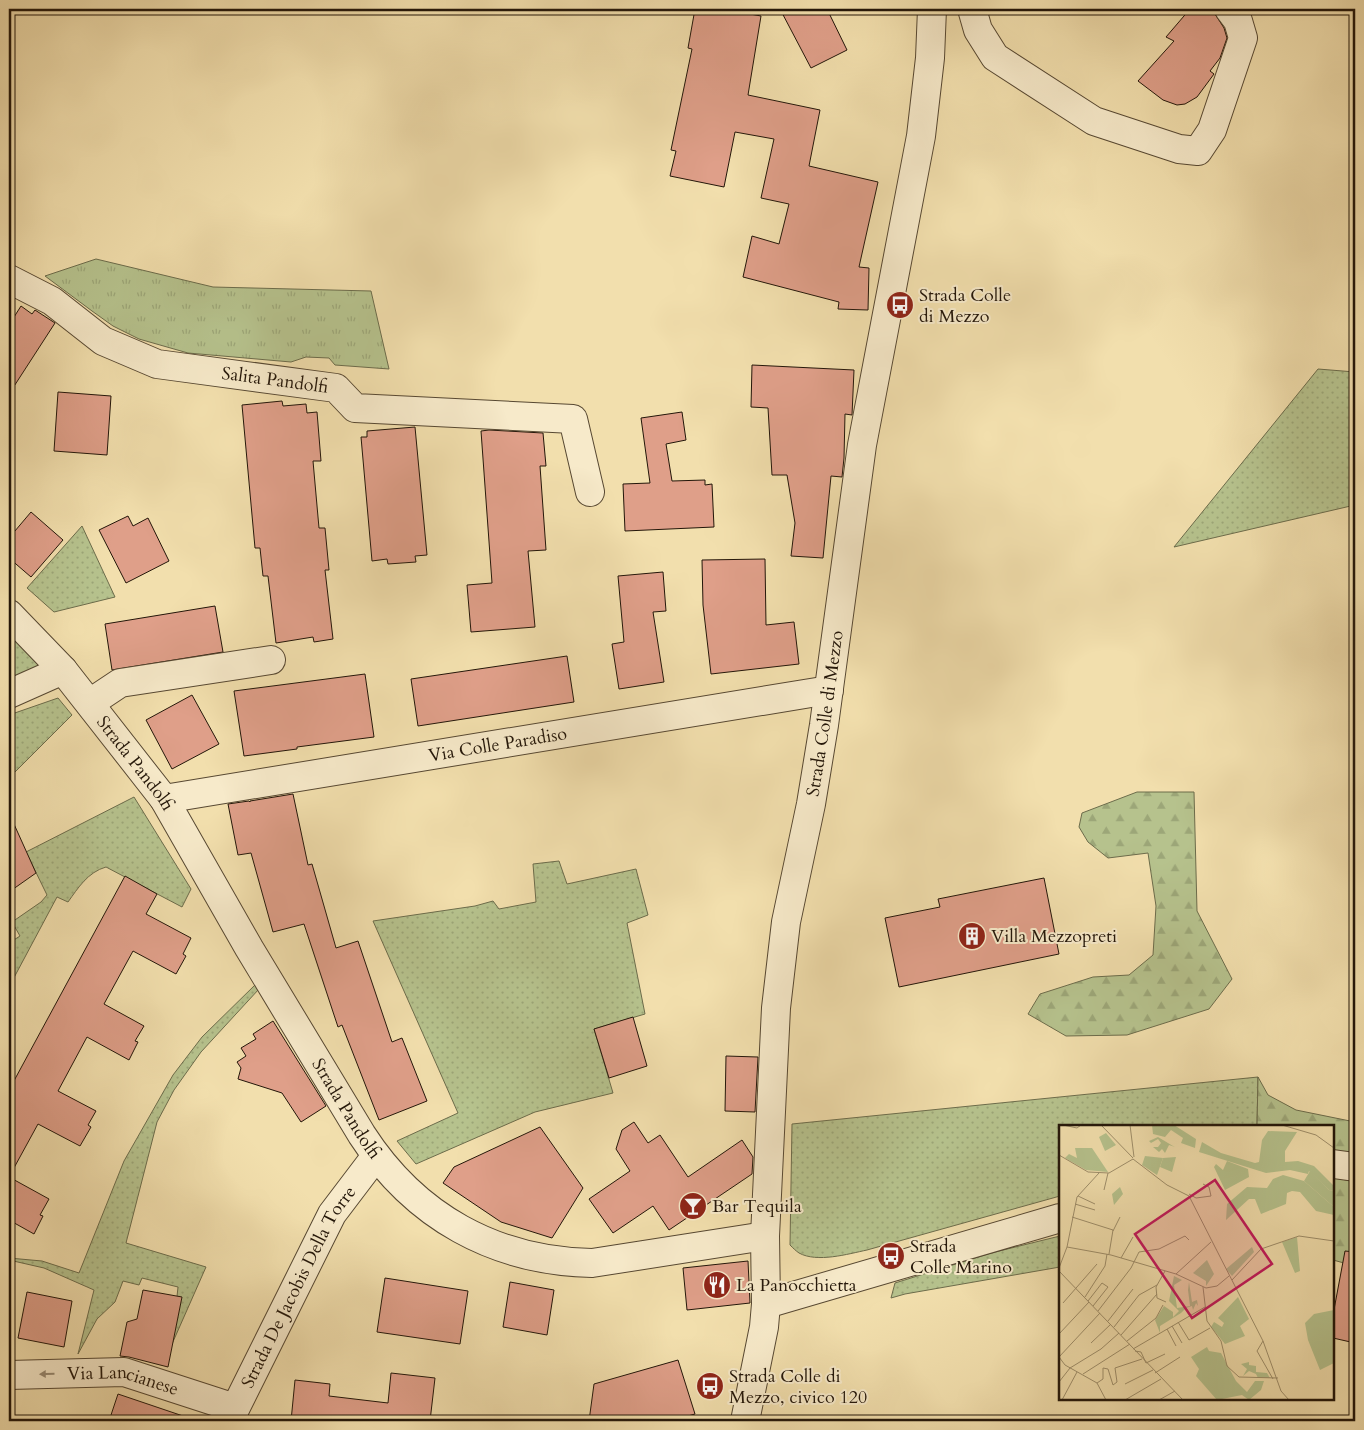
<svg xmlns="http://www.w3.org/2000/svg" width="1364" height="1430" font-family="Cardo,serif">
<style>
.grass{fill:url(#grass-dots);stroke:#6c6c4b}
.forest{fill:url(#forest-firs);stroke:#6c6c4b}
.park{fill:url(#park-tufts);stroke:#6c6c4b}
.building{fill:#df9f89;stroke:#231609}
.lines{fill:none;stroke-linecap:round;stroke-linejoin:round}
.minor-casing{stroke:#574832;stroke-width:30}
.tertiary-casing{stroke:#574832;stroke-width:30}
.minor{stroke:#f7eaca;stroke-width:28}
.tertiary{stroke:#f7eaca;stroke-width:28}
.oneway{fill:#988b73}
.labels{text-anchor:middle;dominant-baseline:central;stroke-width:4;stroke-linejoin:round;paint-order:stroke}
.poi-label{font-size:18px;fill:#231609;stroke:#f7eaca;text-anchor:start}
.street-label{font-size:18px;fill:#231609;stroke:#f7eaca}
.inset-road{fill:none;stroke:#9f8f6b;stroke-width:1}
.view{fill:#c2185b;fill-opacity:0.15;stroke:#c2185b;stroke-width:2.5}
.inset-edge{fill:none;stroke:#231609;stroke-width:2.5}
</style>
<defs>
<pattern id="grass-dots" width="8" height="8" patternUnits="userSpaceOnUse" patternTransform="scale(1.25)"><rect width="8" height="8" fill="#b6c28d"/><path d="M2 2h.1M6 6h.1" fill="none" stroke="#9ca678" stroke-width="1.8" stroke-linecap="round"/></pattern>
<pattern id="forest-firs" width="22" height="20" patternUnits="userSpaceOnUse" patternTransform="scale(1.25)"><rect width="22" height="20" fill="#b6c28d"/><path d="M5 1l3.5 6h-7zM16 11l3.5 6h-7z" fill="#9ca678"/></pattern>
<pattern id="park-tufts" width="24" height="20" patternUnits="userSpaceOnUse" patternTransform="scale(1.25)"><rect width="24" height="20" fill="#b6c28d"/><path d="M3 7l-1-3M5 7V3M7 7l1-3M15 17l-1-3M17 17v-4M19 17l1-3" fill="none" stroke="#9ca678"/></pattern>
</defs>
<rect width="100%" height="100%" fill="#f2dfad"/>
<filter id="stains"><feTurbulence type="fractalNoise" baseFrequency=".004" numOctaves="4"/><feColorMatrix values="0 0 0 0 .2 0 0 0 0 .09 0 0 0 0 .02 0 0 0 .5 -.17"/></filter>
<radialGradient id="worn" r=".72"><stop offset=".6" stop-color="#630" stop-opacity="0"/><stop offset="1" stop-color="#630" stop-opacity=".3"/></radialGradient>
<g class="grass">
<polygon points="1318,369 1355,372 1355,505 1174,547"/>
<polygon points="82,526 115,597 54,612 27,588"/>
<polygon points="15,636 41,665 9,680 9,640"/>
<polygon points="58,698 72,715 9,778 9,715"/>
<path d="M 134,797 L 191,889 L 182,907 L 106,867 C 88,872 78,888 68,902 L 57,897 L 9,987 L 9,943 L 20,936 L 12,922 L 41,902 L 47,895 L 26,852 Z"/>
<polygon points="559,861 567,884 636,869 648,915 627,923 645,1014 594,1029 613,1093 535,1112 416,1164 397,1141 458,1113 373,921 475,906 493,901 499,909 536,902 533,864"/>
<polygon points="256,984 259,989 201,1052 174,1090 157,1122 126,1243 206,1267 172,1344 178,1287 142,1278 139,1285 123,1281 115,1302 97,1319 78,1354 94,1290 44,1268 9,1260 9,1258 42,1261 79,1273 124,1161 173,1075 202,1037"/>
<path d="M 1258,1077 L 1257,1126 L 1060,1126 L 1060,1196 L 867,1250 C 848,1254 817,1263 799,1253 C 796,1251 793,1248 790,1245 L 792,1124 Z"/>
<polygon points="1060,1236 1060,1267 905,1294 891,1298 895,1283 991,1253"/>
</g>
<g class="forest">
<polygon points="1137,792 1194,792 1197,911 1232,979 1209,1009 1127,1035 1066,1036 1028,1014 1040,994 1093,977 1129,975 1153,955 1156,906 1148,853 1108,858 1088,842 1079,827 1082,813"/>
<polygon points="1258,1077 1268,1095 1296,1110 1355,1122 1355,1157 1333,1155 1333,1126 1257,1126"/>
<polygon points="1333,1177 1355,1182 1355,1266 1333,1260"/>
</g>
<polygon class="park" points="96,259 213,287 371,291 389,369 335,365 329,358 306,357 291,362 188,353 139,339 113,326 92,311 45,276"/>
<g class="building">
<polygon points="695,9 723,9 761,16 748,95 820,110 809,166 878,182 859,267 869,268 868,310 838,309 839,302 743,277 752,236 779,244 789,204 761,198 774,139 735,132 724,187 670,176 676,151 671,150 692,49 688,48"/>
<polygon points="780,9 827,9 847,50 811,68"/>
<polygon points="1190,9 1207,9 1215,14 1224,28 1227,38 1220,58 1210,71 1214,74 1197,97 1185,104 1177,105 1163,100 1138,81 1174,41 1166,37"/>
<polygon points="21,306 32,314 35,310 55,323 9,394 9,325"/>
<polygon points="752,365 854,370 852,415 845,414 844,458 842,477 831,476 823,558 791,556 795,523 787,475 772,475 768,408 751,407"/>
<polygon points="58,392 111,396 107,455 54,451"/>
<polygon points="282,401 283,406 306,404 307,413 317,412 321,461 313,461 319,528 325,528 329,570 325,570 333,639 314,642 313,637 276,643 268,576 263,576 260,548 255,548 242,405"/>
<polygon points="682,412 686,440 666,444 672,481 705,480 705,485 712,484 714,527 625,531 623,484 650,483 641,418"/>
<polygon points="415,427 427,555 415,556 416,562 388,564 387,559 372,561 361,437 367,437 367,431"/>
<polygon points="489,430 543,433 546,466 540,466 546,550 528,551 535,627 471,632 467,585 492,583 481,431"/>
<polygon points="31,512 63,540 31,577 9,558 9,538"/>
<polygon points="128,516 133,526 148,518 169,561 126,583 99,530"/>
<polygon points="765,559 766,625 794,622 799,664 711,674 703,605 702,560"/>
<polygon points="663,572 666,611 653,612 664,682 619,689 612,644 624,642 618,576"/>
<polygon points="215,606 223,652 112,670 105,624"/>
<polygon points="567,656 574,702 418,726 411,679"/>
<polygon points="365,674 374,737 297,747 297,749 244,756 234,691"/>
<polygon points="192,695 219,744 172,769 146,720"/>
<polygon points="293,794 308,865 312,864 336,948 358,941 392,1042 402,1038 427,1101 379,1120 342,1025 338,1027 304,924 273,932 251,853 238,855 228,804 249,801 250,802 250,801"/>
<polygon points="9,813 36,873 9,892"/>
<polygon points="125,876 157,894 146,914 191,938 183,954 186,956 176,974 133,951 104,1004 144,1026 135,1041 138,1042 129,1060 87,1037 58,1091 96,1111 88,1125 91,1127 80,1146 38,1124 9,1177 49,1199 40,1215 43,1216 34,1234 9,1220 9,1090"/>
<polygon points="1044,878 1059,954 899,987 885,918 940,907 938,899"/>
<polygon points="633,1017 647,1066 609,1078 594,1029"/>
<polygon points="273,1021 326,1106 301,1122 282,1093 238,1079 241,1068 237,1062 246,1056 241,1048 256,1039 253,1034"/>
<polygon points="726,1056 758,1057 755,1112 725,1111"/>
<polygon points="634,1122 648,1143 660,1135 688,1177 742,1140 753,1157 752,1174 669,1230 653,1206 613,1233 589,1199 630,1171 616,1149 622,1130"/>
<polygon points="540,1127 583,1188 552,1238 501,1222 443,1183 454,1167"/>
<polygon points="1345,1251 1355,1252 1355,1343 1333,1338 1333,1315"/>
<polygon points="748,1261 750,1303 687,1310 683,1268"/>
<polygon points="385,1278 468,1291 460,1344 377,1332"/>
<polygon points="510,1282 554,1290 547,1335 503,1327"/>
<polygon points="143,1290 182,1297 168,1367 129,1357 120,1356 127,1322 137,1319"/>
<polygon points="27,1292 72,1301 64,1347 18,1338"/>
<polygon points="678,1360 695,1414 670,1421 589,1421 594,1384"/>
<polygon points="391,1373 435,1378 430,1421 291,1421 295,1380 330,1384 329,1396 388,1403"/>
<polygon points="118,1394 189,1418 189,1421 109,1421"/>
</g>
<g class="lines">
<g class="minor-casing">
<g id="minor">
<polyline points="972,9 978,30 995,57 1094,121 1179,149 1198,151 1212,130 1243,38 1238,21 1229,9"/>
<path id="s1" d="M 9,279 L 52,301 L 103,341 L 157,364 L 336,388 L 355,408 L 573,419 L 590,492"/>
<path id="s2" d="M 9,614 L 63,670 L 164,799 L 249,948 L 362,1135 C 415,1217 495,1261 592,1263 L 765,1236"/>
<polyline points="9,694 63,670"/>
<polyline points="90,703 120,683 271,660"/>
<path id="s3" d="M 164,799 L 829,690"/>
<polyline points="1333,1164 1355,1167"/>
<polyline points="766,1304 1060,1218"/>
<path id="s4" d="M 9,1375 L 124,1372 L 235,1408"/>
<path id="s5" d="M 229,1421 L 332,1214 L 376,1156"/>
</g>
</g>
<g class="tertiary-casing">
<g id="tertiary">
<path id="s6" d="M 745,1421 L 764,1327 L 766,1304 L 765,1236 L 776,1008 L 786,922 L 811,804 L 824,725 L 862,445 L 921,136 L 930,58 L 932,9"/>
</g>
</g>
<use href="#minor" class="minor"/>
<use href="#tertiary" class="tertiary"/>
</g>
<defs><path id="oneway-solid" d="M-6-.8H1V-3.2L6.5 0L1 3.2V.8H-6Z" transform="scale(1.25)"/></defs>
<use class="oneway" href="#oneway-solid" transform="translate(47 1374) rotate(179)"/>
<defs>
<g id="bus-disc" transform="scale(1.4375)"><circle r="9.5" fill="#8f2418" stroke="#f7eaca"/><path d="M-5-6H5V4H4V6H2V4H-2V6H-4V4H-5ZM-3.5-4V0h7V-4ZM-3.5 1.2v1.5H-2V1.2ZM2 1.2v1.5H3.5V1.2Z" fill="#fff"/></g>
<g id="building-disc" transform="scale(1.4375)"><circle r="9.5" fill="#8f2418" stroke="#f7eaca"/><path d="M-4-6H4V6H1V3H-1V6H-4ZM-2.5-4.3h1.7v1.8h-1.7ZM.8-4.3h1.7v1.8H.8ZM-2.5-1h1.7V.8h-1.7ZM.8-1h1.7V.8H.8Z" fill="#fff"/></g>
<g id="bar-disc" transform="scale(1.4375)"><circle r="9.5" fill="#8f2418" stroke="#f7eaca"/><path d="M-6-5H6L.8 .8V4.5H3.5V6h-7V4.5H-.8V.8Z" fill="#fff"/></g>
<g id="restaurant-disc" transform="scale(1.4375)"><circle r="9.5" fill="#8f2418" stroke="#f7eaca"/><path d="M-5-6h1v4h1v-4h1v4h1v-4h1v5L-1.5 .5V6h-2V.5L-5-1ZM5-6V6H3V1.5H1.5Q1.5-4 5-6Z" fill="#fff"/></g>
</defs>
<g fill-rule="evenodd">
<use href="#bus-disc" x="900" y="305"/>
<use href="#building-disc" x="972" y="936"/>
<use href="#bar-disc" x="693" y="1206"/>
<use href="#bus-disc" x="891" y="1256"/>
<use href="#restaurant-disc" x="717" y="1285"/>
<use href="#bus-disc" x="710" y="1386"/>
</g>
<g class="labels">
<g class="poi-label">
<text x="919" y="295">Strada Colle<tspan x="919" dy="21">di Mezzo</tspan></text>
<text x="991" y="936">Villa Mezzopreti</text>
<text x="712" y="1206">Bar Tequila</text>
<text x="910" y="1246">Strada<tspan x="910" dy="21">Colle Marino</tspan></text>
<text x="736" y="1285">La Panocchietta</text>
<text x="729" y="1376">Strada Colle di<tspan x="729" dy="21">Mezzo, civico 120</tspan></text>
</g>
<g class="street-label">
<text stroke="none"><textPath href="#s1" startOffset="291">Salita Pandolfi</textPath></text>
<text stroke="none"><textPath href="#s6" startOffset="714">Strada Colle di Mezzo</textPath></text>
<text stroke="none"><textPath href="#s3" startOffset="338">Via Colle Paradiso</textPath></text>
<text stroke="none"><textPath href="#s2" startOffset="196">Strada Pandolfi</textPath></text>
<text stroke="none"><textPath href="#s2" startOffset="601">Strada Pandolfi</textPath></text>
<text stroke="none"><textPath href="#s5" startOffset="151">Strada De Jacobis Della Torre</textPath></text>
<text stroke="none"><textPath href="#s4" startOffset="115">Via Lancianese</textPath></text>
</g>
</g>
<g transform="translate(1059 1125)">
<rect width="275" height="275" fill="#f2dfad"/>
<path d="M 47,8 L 57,20 L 46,26 L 40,12 ZM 99,12 L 114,21 L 116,22 L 110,20 L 106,28 L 103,24 L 100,27 L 94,22 L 99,22 L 102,18 L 99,14 L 92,18 L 90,16 ZM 16,23 L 33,23 L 49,47 L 27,45 L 6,33 L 10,29 L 18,33 ZM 117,32 L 113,47 L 101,42 L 104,33 ZM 168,36 L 189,44 L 190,52 L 166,65 L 155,42 L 157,39 L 164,45 ZM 224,50 L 245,56 L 275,82 L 275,90 L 257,86 L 241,67 L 233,66 L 228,68 L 227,79 L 202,89 L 196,74 L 190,74 L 167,95 L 168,79 L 188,62 L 208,63 L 214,54 ZM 238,112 L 241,146 L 236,148 L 223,117 ZM 193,122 L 195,127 L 173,151 L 167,144 ZM 148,135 L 155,149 L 147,161 L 147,156 L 134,148 ZM 115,151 L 123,155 L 115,160 L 118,183 L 131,181 L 129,165 L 130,157 L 133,177 L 138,175 L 139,181 L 137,178 L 134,185 L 133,181 L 127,183 L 122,188 L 101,201 L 101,208 L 96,195 L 105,181 L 114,187 L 114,192 L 120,186 L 110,176 ZM 179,172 L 190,194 L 181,201 L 186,211 L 166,219 L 152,202 L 155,197 L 163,202 L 165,198 L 159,193 ZM 275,185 L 275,238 L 261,245 L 249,215 L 246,198 L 255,189 ZM 148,222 L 150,226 L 162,228 L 177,256 L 188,267 L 196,256 L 205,256 L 202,265 L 190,275 L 183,270 L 158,275 L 137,251 L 140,244 L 132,232 ZM 190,237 L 190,240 L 197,241 L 197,247 L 208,248 L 211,253 L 199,253 L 197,249 L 190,246 L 184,251 L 188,244 L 182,239 Z" fill="#b6c28d"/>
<path d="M 93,0 L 115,0 L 137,14 L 136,23 L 122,18 L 124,13 L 112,5 L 106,12 L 94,9 ZM 209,6 L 238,7 L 226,26 L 226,37 L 239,36 L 255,41 L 275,61 L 275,66 L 270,65 L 250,46 L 249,49 L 231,45 L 207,48 L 140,27 L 143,17 L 162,28 L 196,38 L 200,37 L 203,15 ZM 61,62 L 64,69 L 55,80 L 53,69 Z" fill="#b6c28d"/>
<path d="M 86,31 L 104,33 L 98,50 L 83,40 ZM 251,46 L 270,65 L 275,66 L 275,82 L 245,56 Z" fill="#b6c28d"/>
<path class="inset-road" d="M 4,0 L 18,3 L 22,0M 42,0 L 74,33M 71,0 L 75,32M 223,0 L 257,10 L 275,23M 0,30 L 29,47 L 50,48 L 74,34M 74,34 L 108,60 L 130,71 L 204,216 L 222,266 L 230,275M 45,65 L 49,48M 130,69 L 137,73 L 152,71 L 150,62 L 144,59M 19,71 L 36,79M 16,79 L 36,85M 13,92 L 54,105 L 50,129M 54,106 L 61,92M 8,122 L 52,130 L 117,149 L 147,163 L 158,161 L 170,151M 62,133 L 74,112M 0,143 L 8,122 L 18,72 L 40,48M 0,146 L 124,275M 106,146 L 97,162 L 98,173 L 107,177M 117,149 L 152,117M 173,155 L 202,124 L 240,111 L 275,116M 144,162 L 148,196 L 162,216 L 168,241 L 180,252 L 219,253M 26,172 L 46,141 L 48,129M 29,176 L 43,158 L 49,162 L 34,181M 4,178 L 38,139M 39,186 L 72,143 L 80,127 L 100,124 L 126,111 L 130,115M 49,196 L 74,164M 119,197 L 130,215 L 151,203M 113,201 L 123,218M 55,202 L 80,170 L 98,160M 108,204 L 117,221M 0,209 L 30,177M 62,210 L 98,169M 68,216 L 97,193 L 104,180M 204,216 L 198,226 L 214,254M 32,218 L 52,199M 74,224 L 146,182M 76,226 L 82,227 L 87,238 L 106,229M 0,232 L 6,240 L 38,258 L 47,275M 0,232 L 41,188M 11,243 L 42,224 L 60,208M 96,248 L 121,232M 24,249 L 71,219M 0,257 L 11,243M 38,258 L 44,254 L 44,243 L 49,244 L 54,260 L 58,257 L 56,243 L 83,234M 66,259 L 94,245M 3,275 L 18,247M 66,275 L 102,254M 100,275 L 116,266"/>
<path class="view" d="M 156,55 L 213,139 L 133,193 L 76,109 Z"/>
<rect width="275" height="275" class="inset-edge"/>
</g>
<rect width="1364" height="1430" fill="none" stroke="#f2dfad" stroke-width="30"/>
<rect x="10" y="10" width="1344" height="1410" fill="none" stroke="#231609" stroke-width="2.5"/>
<rect x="15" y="15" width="1334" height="1400" fill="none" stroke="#231609"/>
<rect width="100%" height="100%" filter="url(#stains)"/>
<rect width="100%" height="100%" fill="url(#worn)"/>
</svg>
